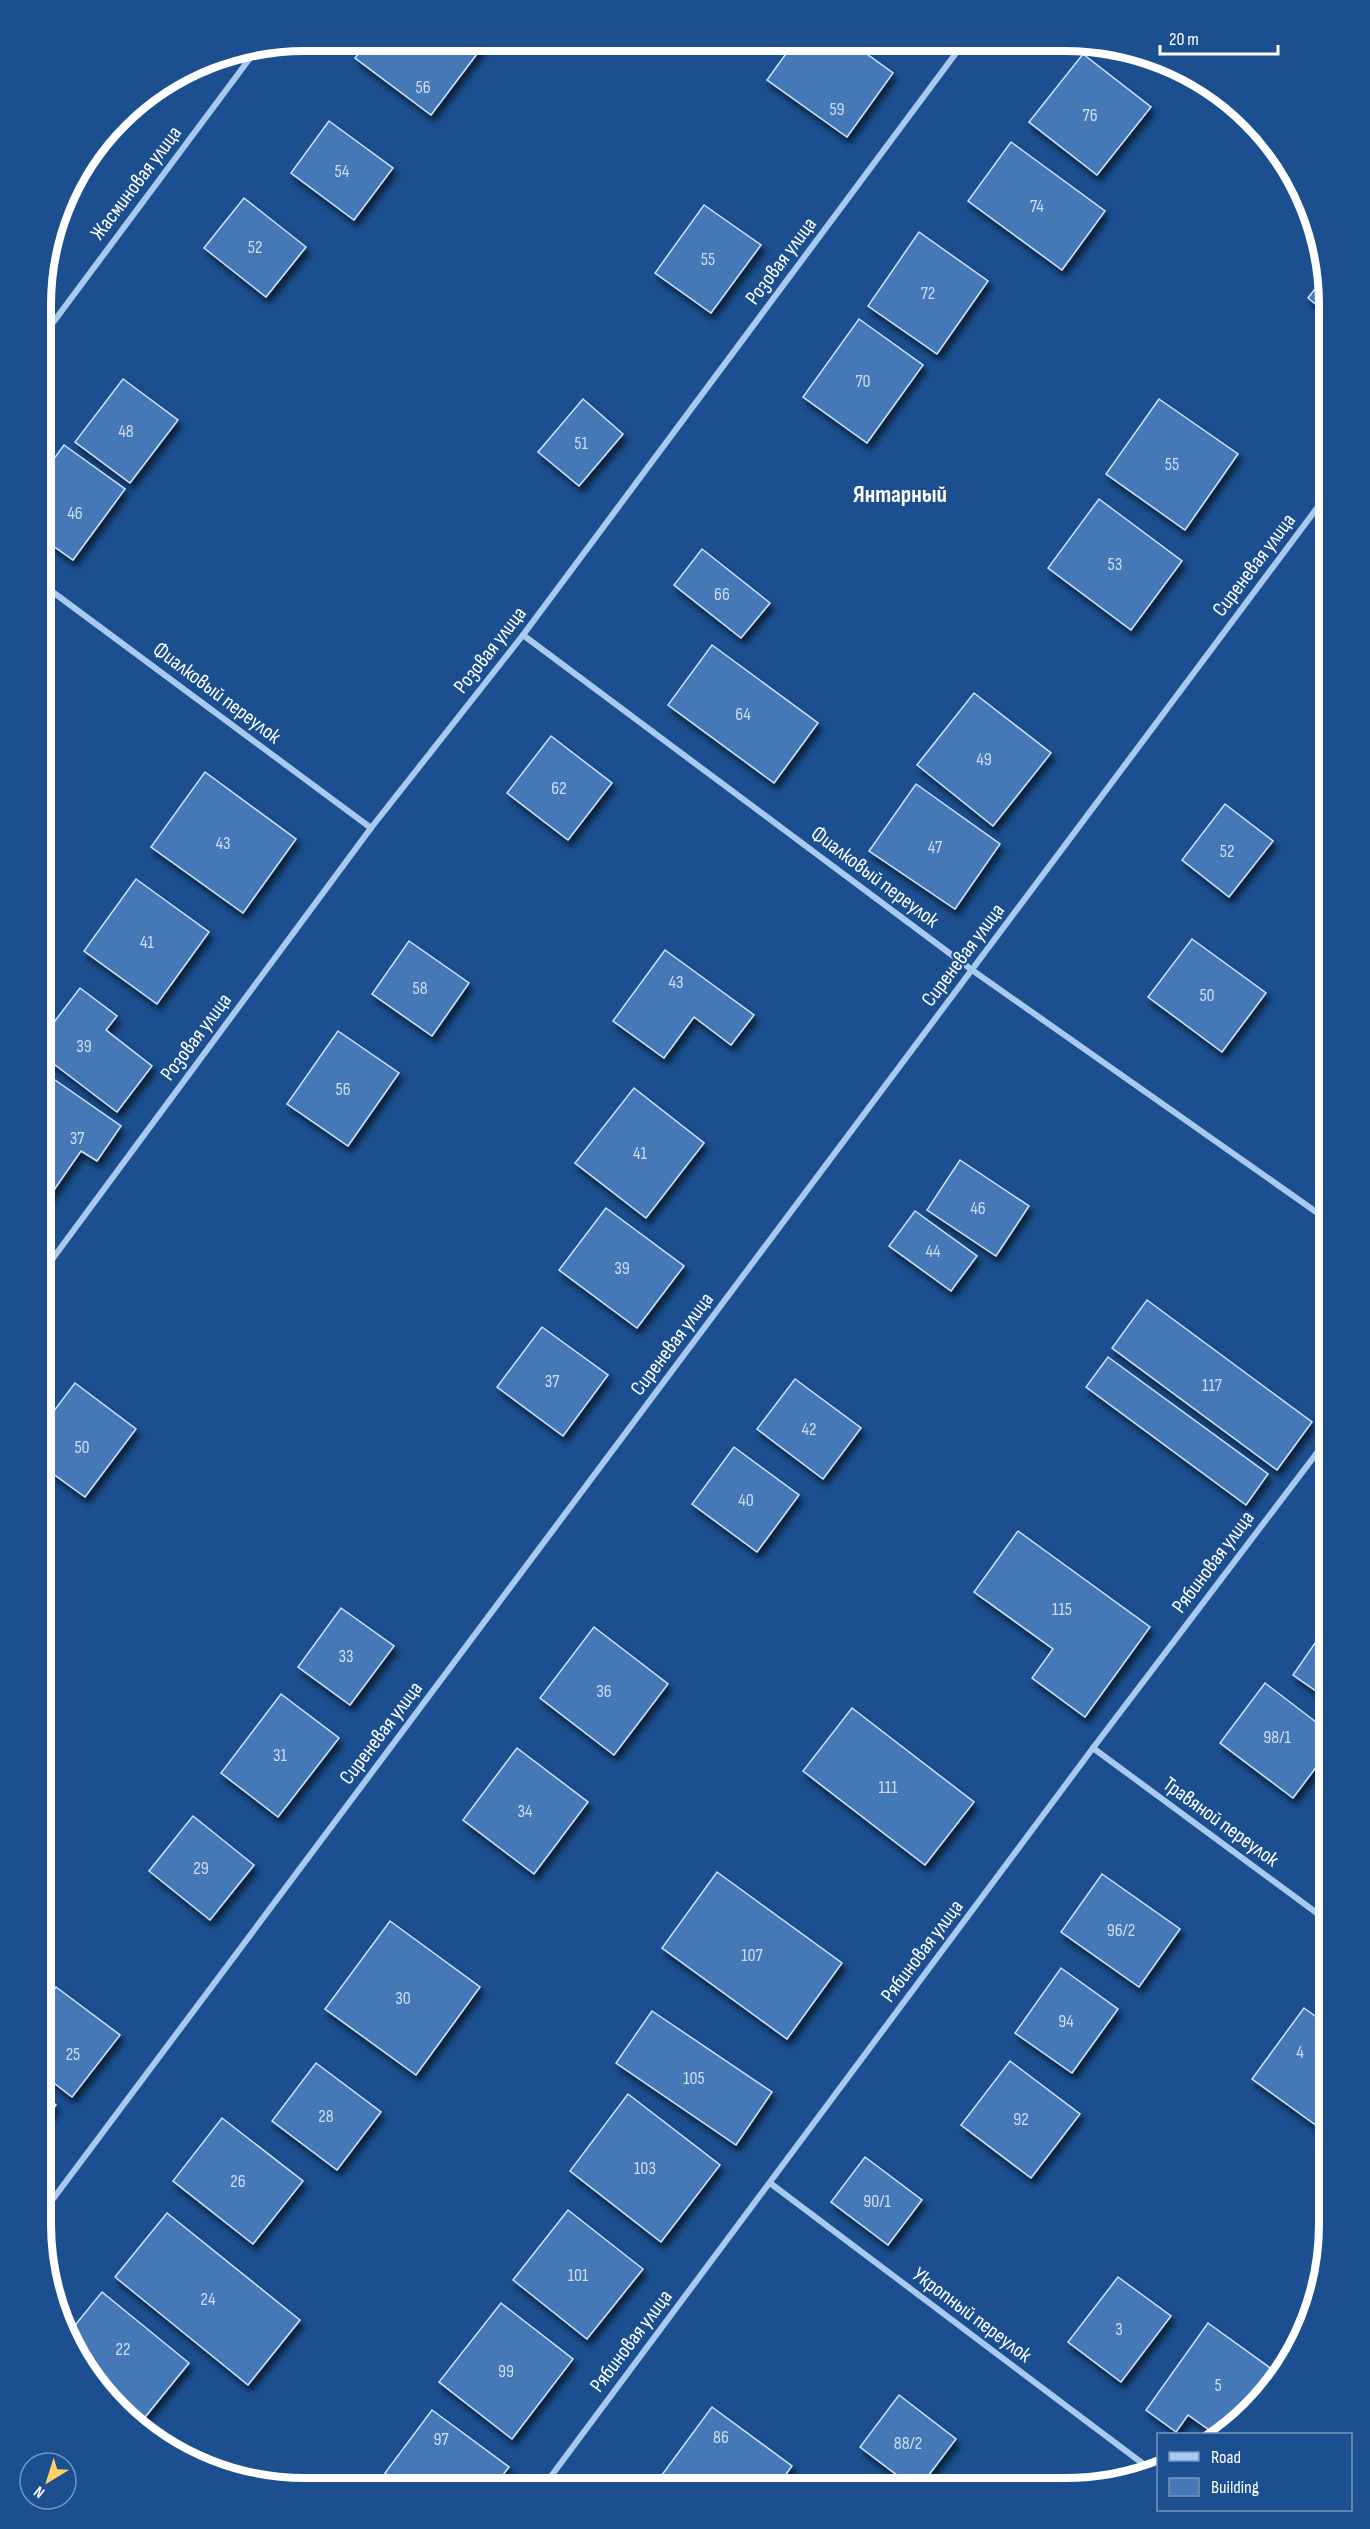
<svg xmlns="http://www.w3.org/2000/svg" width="1370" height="2529" font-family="'Sofia Sans Condensed',sans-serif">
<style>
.building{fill:#4478b7;stroke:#cfe3fa;stroke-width:1.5;filter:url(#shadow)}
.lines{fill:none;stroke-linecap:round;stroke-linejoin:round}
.street{stroke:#a9c9ee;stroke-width:6}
.labels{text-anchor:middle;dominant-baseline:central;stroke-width:4.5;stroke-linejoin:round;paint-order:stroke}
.number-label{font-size:18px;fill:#d0dded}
.street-label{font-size:21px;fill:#fff;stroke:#1b4f8f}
.quarter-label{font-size:24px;font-weight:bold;fill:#fff;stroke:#1b4f8f}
.rim{fill:none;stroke:#fff;stroke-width:8}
</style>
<defs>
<filter id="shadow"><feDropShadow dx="3.5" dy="6" stdDeviation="3" flood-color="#0009"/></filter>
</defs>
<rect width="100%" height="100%" fill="#1b4f8f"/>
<g class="building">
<polygon points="368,41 486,42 431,115 355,58"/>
<polygon points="793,44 853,44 893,73 847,137 767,80"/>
<polygon points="1083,54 1151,107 1097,175 1029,122"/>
<polygon points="329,121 393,168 354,220 291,173"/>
<polygon points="1011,142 1105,211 1062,270 968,201"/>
<polygon points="244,198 306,247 266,297 204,248"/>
<polygon points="704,205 761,245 711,313 655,273"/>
<polygon points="919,232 988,281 937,354 868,306"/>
<polygon points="1325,276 1330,305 1329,315 1308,298"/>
<polygon points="859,319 923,365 867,443 803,397"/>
<polygon points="123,379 178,420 130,483 75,442"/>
<polygon points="583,399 623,434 579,486 538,452"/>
<polygon points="1159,399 1238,454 1185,530 1106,474"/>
<polygon points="64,445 125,489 73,560 42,538 42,475"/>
<polygon points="1099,499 1182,561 1131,630 1048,568"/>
<polygon points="702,549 770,603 741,638 674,585"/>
<polygon points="712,645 818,723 774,783 668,705"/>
<polygon points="974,693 1051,753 993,826 917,765"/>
<polygon points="551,736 612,783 568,840 507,793"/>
<polygon points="205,772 296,839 243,913 151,847"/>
<polygon points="916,784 1000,844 955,909 869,851"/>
<polygon points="1225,804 1273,841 1229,897 1182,860"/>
<polygon points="136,879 209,932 157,1004 84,951"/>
<polygon points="1192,939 1266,993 1222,1052 1148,997"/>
<polygon points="409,941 469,983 432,1036 372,994"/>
<polygon points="665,950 754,1015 731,1045 694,1017 664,1058 613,1021"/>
<polygon points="80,988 117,1016 106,1030 152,1066 117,1112 42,1055 42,1038"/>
<polygon points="338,1031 399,1073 348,1146 287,1104"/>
<polygon points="42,1071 121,1126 97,1161 81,1151 47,1200 42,1197"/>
<polygon points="634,1088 704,1143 646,1218 575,1163"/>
<polygon points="960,1160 1029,1206 996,1256 927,1210"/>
<polygon points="606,1208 684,1266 637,1328 559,1270"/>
<polygon points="915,1211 977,1256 951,1291 889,1246"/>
<polygon points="1147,1300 1312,1422 1277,1470 1112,1348"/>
<polygon points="542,1327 608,1375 563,1436 497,1387"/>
<polygon points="1108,1357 1268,1474 1246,1505 1086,1387"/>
<polygon points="795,1379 861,1428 823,1479 757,1429"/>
<polygon points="75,1383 136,1429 85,1497 41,1465 41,1428"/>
<polygon points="734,1447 799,1495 757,1552 692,1504"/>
<polygon points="1018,1531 1150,1627 1085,1717 1032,1678 1053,1649 974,1592"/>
<polygon points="341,1608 394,1646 350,1705 298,1667"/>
<polygon points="1329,1623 1329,1700 1293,1675"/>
<polygon points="594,1627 668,1684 614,1755 540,1698"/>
<polygon points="1265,1683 1329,1732 1329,1750 1293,1798 1220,1743"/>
<polygon points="281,1694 339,1738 278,1817 221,1773"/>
<polygon points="852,1708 974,1802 925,1865 803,1771"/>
<polygon points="517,1748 588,1802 534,1874 463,1820"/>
<polygon points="1329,1809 1329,1832 1318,1824"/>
<polygon points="193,1816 254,1865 210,1920 149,1871"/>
<polygon points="717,1872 842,1963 787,2039 662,1948"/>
<polygon points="1102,1874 1180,1929 1139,1987 1061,1932"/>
<polygon points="390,1921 480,1987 416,2075 325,2009"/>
<polygon points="1061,1968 1118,2009 1072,2073 1015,2033"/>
<polygon points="56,1987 120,2035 72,2097 41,2073 41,2007"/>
<polygon points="1304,2008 1329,2026 1329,2110 1317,2126 1252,2079"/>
<polygon points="652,2011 772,2092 736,2145 616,2063"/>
<polygon points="1010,2061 1080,2114 1031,2178 961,2125"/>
<polygon points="316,2063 381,2112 337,2170 272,2121"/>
<polygon points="41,2093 56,2105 41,2125"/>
<polygon points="628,2094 720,2165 661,2242 570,2171"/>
<polygon points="222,2118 303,2181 253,2244 173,2181"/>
<polygon points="865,2157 922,2200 888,2245 831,2202"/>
<polygon points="568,2210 643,2269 587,2339 513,2280"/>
<polygon points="167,2213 300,2320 248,2385 115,2277"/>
<polygon points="1118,2277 1171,2316 1121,2382 1068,2342"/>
<polygon points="102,2292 189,2363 137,2427 85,2371 67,2335"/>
<polygon points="501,2303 573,2359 512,2439 439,2382"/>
<polygon points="1208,2323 1280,2375 1266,2395 1226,2434 1215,2434 1188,2415 1176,2432 1146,2410"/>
<polygon points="899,2395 956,2439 919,2488 914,2488 860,2447"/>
<polygon points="712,2407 792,2466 776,2488 653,2487"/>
<polygon points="432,2410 509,2467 494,2487 404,2487 385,2473"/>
</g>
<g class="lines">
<g class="street">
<polyline points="43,336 256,50"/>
<polyline points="42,584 371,828"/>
<polyline points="523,635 972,970 1329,1221"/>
<polyline points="42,1273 371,828 523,635 962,45"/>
<polyline points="1093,1748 1329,1922"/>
<polyline points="770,2183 1154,2472"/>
<polyline points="41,2215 1329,492"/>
<polyline points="543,2487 1093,1748 1329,1437"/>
</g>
</g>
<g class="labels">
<g class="number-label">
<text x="423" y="87">56</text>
<text x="837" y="109">59</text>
<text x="1090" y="115">76</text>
<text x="342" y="171">54</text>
<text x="1037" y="206">74</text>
<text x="255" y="247">52</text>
<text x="708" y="259">55</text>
<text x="928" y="293">72</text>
<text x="863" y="381">70</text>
<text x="126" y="431">48</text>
<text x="581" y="443">51</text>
<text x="1172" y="464">55</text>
<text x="75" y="513">46</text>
<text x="1115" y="564">53</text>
<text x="722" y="594">66</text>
<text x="743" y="714">64</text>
<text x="984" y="759">49</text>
<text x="559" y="788">62</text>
<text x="223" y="843">43</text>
<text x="935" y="847">47</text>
<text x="1227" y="851">52</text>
<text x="147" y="942">41</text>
<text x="676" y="982">43</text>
<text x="420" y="988">58</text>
<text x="1207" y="995">50</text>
<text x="84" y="1046">39</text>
<text x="343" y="1089">56</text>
<text x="77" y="1138">37</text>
<text x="640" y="1153">41</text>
<text x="978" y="1208">46</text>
<text x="933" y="1251">44</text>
<text x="622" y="1268">39</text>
<text x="552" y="1381">37</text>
<text x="1212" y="1385">117</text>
<text x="809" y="1429">42</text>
<text x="82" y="1447">50</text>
<text x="746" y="1500">40</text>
<text x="1062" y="1609">115</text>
<text x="346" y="1656">33</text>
<text x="604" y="1691">36</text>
<text x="1277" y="1737">98/1</text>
<text x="280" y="1755">31</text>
<text x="888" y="1787">111</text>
<text x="525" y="1811">34</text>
<text x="201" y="1868">29</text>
<text x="1121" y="1930">96/2</text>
<text x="752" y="1955">107</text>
<text x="403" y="1998">30</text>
<text x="1066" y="2021">94</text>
<text x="1300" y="2052">4</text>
<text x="73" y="2054">25</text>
<text x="694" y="2078">105</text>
<text x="326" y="2116">28</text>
<text x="1021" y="2119">92</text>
<text x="645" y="2168">103</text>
<text x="238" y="2181">26</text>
<text x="877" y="2201">90/1</text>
<text x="578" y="2275">101</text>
<text x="208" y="2299">24</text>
<text x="1119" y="2329">3</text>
<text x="123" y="2349">22</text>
<text x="506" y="2371">99</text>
<text x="1218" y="2385">5</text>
<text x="721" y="2437">86</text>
<text x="441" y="2439">97</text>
<text x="908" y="2443">88/2</text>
</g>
<g class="street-label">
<text transform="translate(136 183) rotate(-53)">Жасминовая улица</text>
<text transform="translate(781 261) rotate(-53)">Розовая улица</text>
<text transform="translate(1254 565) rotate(-53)">Сиреневая улица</text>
<text transform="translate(490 650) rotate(-52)">Розовая улица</text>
<text transform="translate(217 693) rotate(37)">Фиалковый переулок</text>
<text transform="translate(875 877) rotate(37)">Фиалковый переулок</text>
<text transform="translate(963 955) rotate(-53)">Сиреневая улица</text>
<text transform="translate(196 1037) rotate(-53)">Розовая улица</text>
<text transform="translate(672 1344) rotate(-53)">Сиреневая улица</text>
<text transform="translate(1213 1562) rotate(-53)">Рябиновая улица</text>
<text transform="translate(381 1733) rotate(-53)">Сиреневая улица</text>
<text transform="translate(1221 1822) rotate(36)">Травяной переулок</text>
<text transform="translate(922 1951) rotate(-53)">Рябиновая улица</text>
<text transform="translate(972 2315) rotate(37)">Укропный переулок</text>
<text transform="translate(631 2341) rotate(-53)">Рябиновая улица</text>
</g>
<g class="quarter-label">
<text x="900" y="494">Янтарный</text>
</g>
</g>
<path d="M0 0H1370V2529H0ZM305 51H1065A254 254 0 0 1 1319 305V2224A254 254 0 0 1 1065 2478H305A254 254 0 0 1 51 2224V305A254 254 0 0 1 305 51Z" fill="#1b4f8f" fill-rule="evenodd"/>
<path class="rim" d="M305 51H1065A254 254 0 0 1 1319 305V2224A254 254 0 0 1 1065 2478H305A254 254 0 0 1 51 2224V305A254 254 0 0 1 305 51Z"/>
<rect x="1157" y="2433" width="195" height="78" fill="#1b4f8f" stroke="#7695bc" stroke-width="1.5"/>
<rect x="1169" y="2452" width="30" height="9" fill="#a9c9ee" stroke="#7695bc" stroke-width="1.5"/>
<text x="1211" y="2463" font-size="18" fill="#ffffff">Road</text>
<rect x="1169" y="2478" width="30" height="18" fill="#4478b7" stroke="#7695bc" stroke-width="1.5"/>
<text x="1211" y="2493" font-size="18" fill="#ffffff">Building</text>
<g transform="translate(48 2481) rotate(218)"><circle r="28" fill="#1b4f8f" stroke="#7695bc" stroke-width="1.5"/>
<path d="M0-4.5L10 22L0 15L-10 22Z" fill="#ffd166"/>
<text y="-9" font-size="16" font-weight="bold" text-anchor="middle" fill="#ffffff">N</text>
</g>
<path d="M1160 45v9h118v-9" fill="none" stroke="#ffffff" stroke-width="3"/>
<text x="1169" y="45" font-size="18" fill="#ffffff" stroke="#1b4f8f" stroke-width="4.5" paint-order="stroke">20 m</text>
</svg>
